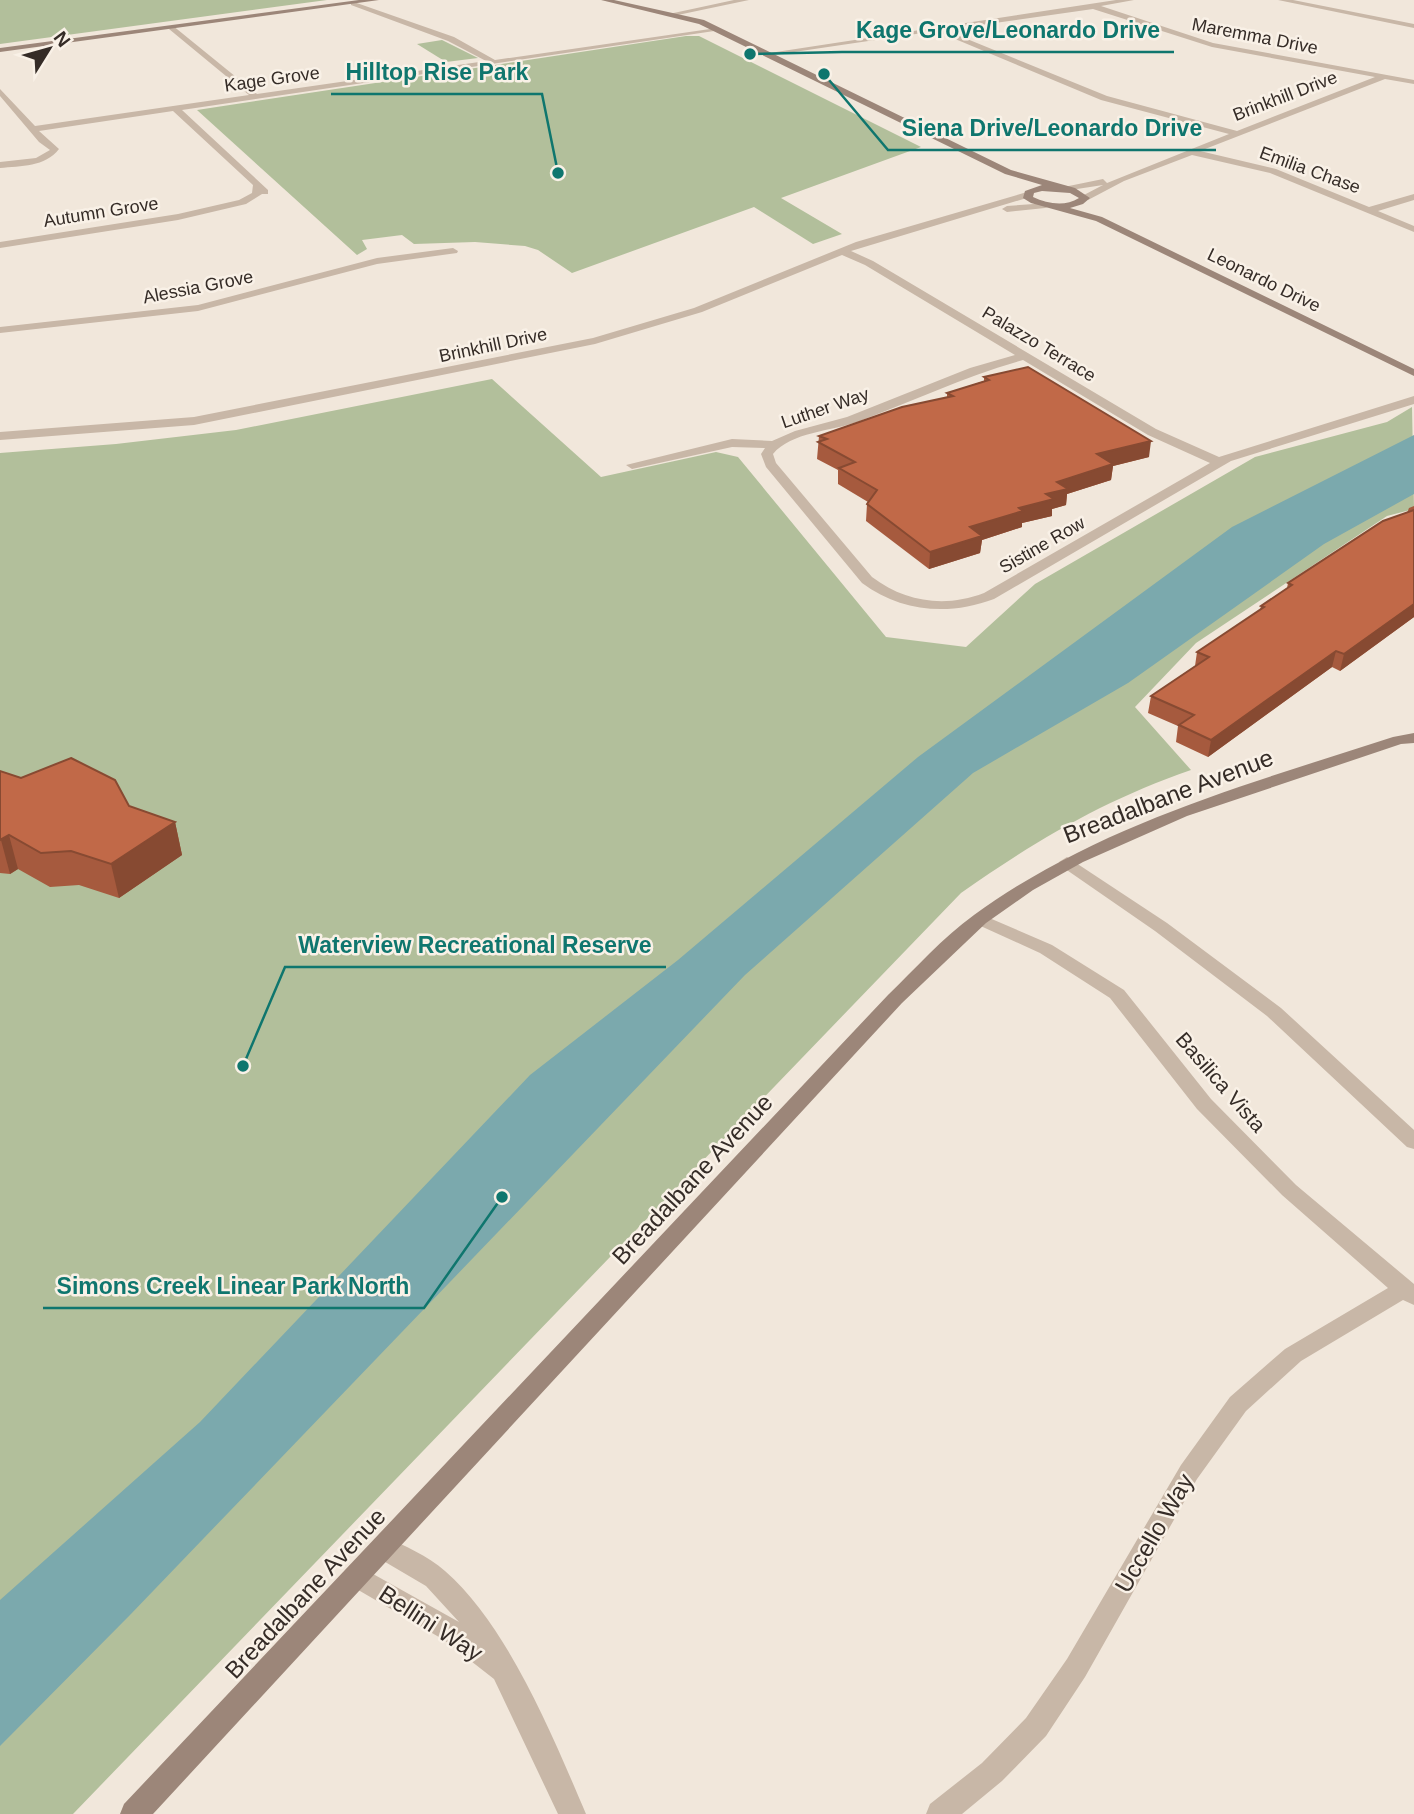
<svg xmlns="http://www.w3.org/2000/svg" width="1414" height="1814" font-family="Arial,sans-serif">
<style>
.green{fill:#b2bf9b}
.water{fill:#7ba9ad}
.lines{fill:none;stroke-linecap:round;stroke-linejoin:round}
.street{fill:#c8b7a7;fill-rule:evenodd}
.secondary{fill:#9c8679;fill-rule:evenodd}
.wall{fill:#a65a3e}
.shaded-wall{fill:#874a32}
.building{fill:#c16948;stroke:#874a32;stroke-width:2}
.labels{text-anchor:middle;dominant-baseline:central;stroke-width:5;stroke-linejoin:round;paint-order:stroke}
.far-street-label{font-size:18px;fill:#352c27;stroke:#f9f1e7}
.street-label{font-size:21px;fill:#352c27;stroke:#f9f1e7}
.near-street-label{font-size:24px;fill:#352c27;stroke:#f9f1e7}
.leader{fill:none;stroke:#0f766e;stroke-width:2.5}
.callout-dot{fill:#0f766e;stroke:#f9f1e7;stroke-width:2.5}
.callout-label{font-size:23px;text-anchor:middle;font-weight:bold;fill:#0f766e;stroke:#f9f1e7;stroke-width:5;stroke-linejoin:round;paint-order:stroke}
</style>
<rect width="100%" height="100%" fill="#f1e7db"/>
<g class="green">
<polygon points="0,0 327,0 0,44"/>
<polygon points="686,36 699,36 921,147 781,198 842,234 813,244 754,207 572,273 538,250 525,246 475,242 414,244 402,235 362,240 367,249 357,255 197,110"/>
<polygon points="442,40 478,58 446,62 417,44"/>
<path d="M 492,379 L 601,477 L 716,452 L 738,457 L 886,637 L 966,647 L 1035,584 L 1255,457 L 1387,422 L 1412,407 L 1414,509 L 1387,516 L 1196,643 L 1135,707 L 1191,770 C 1104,800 1035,841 961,893 L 73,1814 L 0,1814 L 0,453 L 116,444 L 236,430 Z"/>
</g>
<polygon class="water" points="1414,435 1414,494 1324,544 1128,683 973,773 745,975 130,1615 0,1746 0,1600 200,1422 530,1075 678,960 918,757 1232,527"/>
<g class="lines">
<g class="street">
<polygon points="734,0 749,0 673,16 669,14"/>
<path d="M 1116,0 L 1134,0 L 1101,6 L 1213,43 L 1414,80 L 1414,84 L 1385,79 L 1200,151 L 1276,169 L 1369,207 L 1414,194 L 1414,200 L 1378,211 L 1414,226 L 1414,232 L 1270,173 L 1192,155 L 1124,181 L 1088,200 L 1082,200 L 1082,196 L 1103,185 L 1064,191 L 1059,188 L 1103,179 L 1107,183 L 1229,134 L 1101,100 L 936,31 L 767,56 L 763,54 ZM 1093,9 L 1212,47 L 1375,77 L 1237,131 L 1107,96 L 945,30 Z"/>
<polygon points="1278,0 1293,0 1414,24 1414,28"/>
<path d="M 351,1 L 454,37 L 495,60 L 717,28 L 721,30 L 182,110 L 268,190 L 268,194 L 262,194 L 246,204 L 178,220 L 0,248 L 0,242 L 178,214 L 239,200 L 252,193 L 253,185 L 173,111 L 39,131 L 59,149 C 45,167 21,166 0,168 L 0,162 L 36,158 L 50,150 L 39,142 L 0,96 L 0,89 L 35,126 L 249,95 L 169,29 L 172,25 L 257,94 L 486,61 L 448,41 L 351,5 Z"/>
<path d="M 1027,192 L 1032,195 L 1030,197 L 851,251 L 873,261 L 1156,429 L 1219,457 L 1414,396 L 1414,404 L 1231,461 L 994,599 C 949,616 901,612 862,583 L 766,467 L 761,454 L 765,448 L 732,447 L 632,469 L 626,465 L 732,439 L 772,441 L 795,431 L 847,417 L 970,368 L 1015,355 L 865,265 L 842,255 L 702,312 L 595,344 L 194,425 L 0,440 L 0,432 L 194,417 L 593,338 L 694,308 L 856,242 ZM 1023,360 L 1148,435 L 1210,463 L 984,593 C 945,608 905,602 872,577 L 776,463 L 773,454 C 791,432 832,431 857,422 C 913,401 966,376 1023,360 Z"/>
<polygon points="1048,203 1048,207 1045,208 1007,212 1002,209 1007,206"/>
<polygon points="453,248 458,251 457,253 377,264 198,311 0,333 0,327 198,305 377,258"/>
<polygon points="1067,857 1167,923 1281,1008 1414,1130 1414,1149 1407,1147 1267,1016 1155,931 1061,866 1059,862"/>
<polygon points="980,914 1052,945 1124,990 1211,1099 1296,1185 1414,1284 1414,1305 1403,1300 1301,1361 1246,1411 1197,1479 1085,1677 1046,1736 1002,1781 962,1814 926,1814 930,1804 982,1763 1026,1718 1067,1659 1181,1465 1230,1397 1285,1349 1388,1288 1282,1195 1197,1109 1110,998 1040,953 974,923 971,919"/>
<path d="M 384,1537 C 404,1545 428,1556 445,1571 C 508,1626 553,1737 586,1814 L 558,1814 L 494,1679 L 444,1640 L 348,1584 L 344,1576 L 348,1568 L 357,1565 L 459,1622 L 426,1586 L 375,1556 L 372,1548 L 375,1540 Z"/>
</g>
<g class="secondary">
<polygon points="359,0 379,0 0,52 0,48"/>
<path d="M 601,0 L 614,0 L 704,20 L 1011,170 L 1075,188 L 1090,198 L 1083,204 L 1070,208 L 1102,217 L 1414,369 L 1414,376 L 1096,221 L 1031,203 L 1023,198 L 1025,191 L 1042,185 L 1005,174 L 699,24 ZM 1042,191 L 1070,193 L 1079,198 C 1065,207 1048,204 1033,197 L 1034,193 Z"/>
<path d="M 1414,733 L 1414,743 L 1401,744 L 1187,816 L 1083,862 L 1033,890 L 986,923 L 902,1003 L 153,1814 L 120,1814 L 124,1804 L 888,995 C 916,968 942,938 974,915 C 1099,824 1249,784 1393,737 Z"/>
</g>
</g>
<g class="wall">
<polygon points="984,377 1149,457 1113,466 1111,480 1067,494 1066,505 1052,509 1052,516 1022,523 1022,527 982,540 980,553 929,569 866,521 867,504 868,502 838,484 838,470 817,459 819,436 947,397 947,393 984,381"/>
<polygon points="1414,506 1414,617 1340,671 1332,667 1208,757 1176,742 1178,726 1148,713 1151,696 1195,666 1197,652 1260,610 1261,606 1287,588 1288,583 1407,513 1409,508"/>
<polygon points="0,771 21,778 129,806 175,822 182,855 119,898 79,885 50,887 18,869 10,874 0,873"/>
</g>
<g class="shaded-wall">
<polygon points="1151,441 1149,457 1113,466 1111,480 1067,494 1066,505 1052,509 1052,516 1022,523 1022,527 982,540 980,553 929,569 930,552 970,527 1046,494 1057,482 1097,454"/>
<polygon points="1414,604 1414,617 1340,671 1344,654"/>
<polygon points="1336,651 1332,667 1208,757 1211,740"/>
<polygon points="175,822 182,855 119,898 111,864"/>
<polygon points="9,835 18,869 10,874 1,840"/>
</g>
<g class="building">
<polygon points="1028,367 1151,441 1097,454 1113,464 1057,482 1068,489 1046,494 1054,499 1019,508 1023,511 970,527 982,536 930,552 867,504 877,490 839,468 855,462 818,442 827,439 819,436 902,407 953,396 947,393 989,380 984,377"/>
<polygon points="1414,510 1414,604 1344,654 1336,651 1211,740 1179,725 1194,715 1151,696 1209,657 1197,652 1264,607 1261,606 1292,585 1288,583 1383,521"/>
<polygon points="71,758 115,780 129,806 175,822 111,864 71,851 41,853 9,835 0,840 0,771 21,778"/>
</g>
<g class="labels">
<g class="far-street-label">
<text transform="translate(1255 36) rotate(11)">Maremma Drive</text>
<text transform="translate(272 79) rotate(-8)">Kage Grove</text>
<text transform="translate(1285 96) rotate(-21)">Brinkhill Drive</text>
<text transform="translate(1310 170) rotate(20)">Emilia Chase</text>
<text transform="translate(101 212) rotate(-9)">Autumn Grove</text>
<text transform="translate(1264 280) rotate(26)">Leonardo Drive</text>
<text transform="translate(198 287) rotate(-11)">Alessia Grove</text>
<text transform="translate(1039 344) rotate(31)">Palazzo Terrace</text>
<text transform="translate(493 345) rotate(-12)">Brinkhill Drive</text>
<text transform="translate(825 408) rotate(-19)">Luther Way</text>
<text transform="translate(1042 545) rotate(-30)">Sistine Row</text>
</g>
<g class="street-label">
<text transform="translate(1221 1082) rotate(49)">Basilica Vista</text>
</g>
<g class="near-street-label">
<text transform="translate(1168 796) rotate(-21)">Breadalbane Avenue</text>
<text transform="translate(692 1179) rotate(-47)">Breadalbane Avenue</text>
<text transform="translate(1154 1533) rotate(-60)">Uccello Way</text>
<text transform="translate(305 1593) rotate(-47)">Breadalbane Avenue</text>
<text transform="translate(431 1623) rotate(33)">Bellini Way</text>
</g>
</g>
<path class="leader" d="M750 54L842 52H1174M558 173L542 94H331M824 74L888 150H1216M243 1066L285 967H666M502 1197L424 1308H43"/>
<g class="callout-dot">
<circle cx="750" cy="54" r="7"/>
<circle cx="558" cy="173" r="7"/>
<circle cx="824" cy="74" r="7"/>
<circle cx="243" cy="1066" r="7"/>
<circle cx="502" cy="1197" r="7"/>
</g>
<g class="callout-label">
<text x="1008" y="38">Kage Grove/Leonardo Drive</text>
<text x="437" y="80">Hilltop Rise Park</text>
<text x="1052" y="136">Siena Drive/Leonardo Drive</text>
<text x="475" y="953">Waterview Recreational Reserve</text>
<text x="233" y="1294">Simons Creek Linear Park North</text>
</g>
<g transform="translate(49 49) rotate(53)" stroke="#f9f1e7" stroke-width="5" paint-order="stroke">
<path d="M0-5L12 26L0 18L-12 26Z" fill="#352c27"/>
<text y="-10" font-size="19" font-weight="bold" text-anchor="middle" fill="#352c27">N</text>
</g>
</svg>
